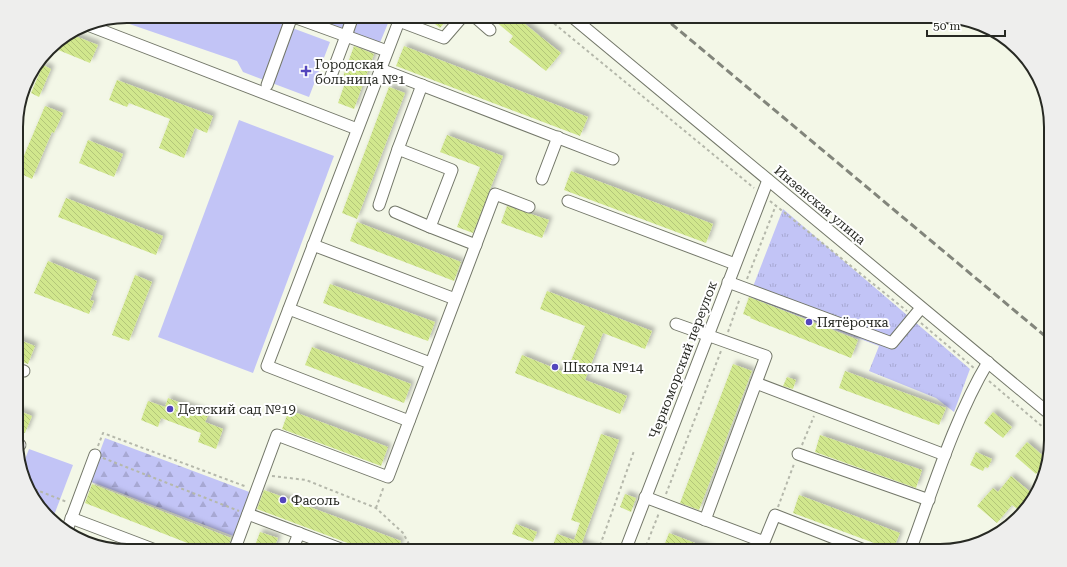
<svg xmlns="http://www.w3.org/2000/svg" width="1067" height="567" font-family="'Roboto Serif',serif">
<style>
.grass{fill:#c2c4f6}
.forest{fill:url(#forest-firs)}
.park{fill:url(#park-tufts)}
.building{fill:url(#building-back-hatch);filter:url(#shadow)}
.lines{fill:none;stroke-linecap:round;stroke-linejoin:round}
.minor-casing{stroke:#737769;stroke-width:13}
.path{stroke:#b5b8ab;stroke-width:2;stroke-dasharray:3 3;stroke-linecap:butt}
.minor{stroke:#fff;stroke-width:11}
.rail{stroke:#82857b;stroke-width:3;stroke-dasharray:8 4;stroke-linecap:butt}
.poi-dot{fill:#5345bd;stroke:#fff;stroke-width:1.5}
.labels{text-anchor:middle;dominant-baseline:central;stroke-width:4;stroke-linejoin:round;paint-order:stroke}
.poi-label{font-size:13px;fill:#272923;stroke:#fff;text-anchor:start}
.street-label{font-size:13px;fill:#272923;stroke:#fff}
.rim{fill:none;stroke:#272923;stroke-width:2}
</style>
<defs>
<pattern id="forest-firs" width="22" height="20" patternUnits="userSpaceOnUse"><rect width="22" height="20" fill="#c2c4f6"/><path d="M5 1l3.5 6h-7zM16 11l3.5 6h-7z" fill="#a7a8d3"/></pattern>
<pattern id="park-tufts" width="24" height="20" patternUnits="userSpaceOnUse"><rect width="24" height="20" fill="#c2c4f6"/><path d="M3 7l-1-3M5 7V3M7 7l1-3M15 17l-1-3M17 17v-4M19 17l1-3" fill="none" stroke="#a7a8d3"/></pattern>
<pattern id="building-back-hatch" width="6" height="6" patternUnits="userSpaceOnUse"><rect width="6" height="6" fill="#d1e78d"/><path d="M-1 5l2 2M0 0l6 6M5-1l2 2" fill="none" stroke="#b3c679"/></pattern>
<filter id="shadow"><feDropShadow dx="3.5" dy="-3.5" stdDeviation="2" flood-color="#0004"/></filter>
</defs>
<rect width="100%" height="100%" fill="#f3f7e7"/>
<g class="grass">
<polygon points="127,16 260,16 330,42 309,97 243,72 237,61 115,19"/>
<polygon points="335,16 391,16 379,45 331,27"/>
<polygon points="239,120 334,156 253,373 158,337"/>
<polygon points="29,449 73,465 53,518 35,502 22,467"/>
</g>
<polygon class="forest" points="105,438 252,493 236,537 89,481"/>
<polygon class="park" points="783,209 970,369 954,412 936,398 869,371 879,346 749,297"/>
<g class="building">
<polygon points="425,16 450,16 440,28"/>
<polygon points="489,16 515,16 561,53 546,71 509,42 513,36"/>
<polygon points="70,34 98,45 90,63 51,47 54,44"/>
<polygon points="354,46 374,54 354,109 338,103 344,86 340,85"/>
<polygon points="404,46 588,117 580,136 396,66"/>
<polygon points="43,65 51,69 39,97 31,93"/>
<polygon points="117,80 213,116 207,133 195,128 184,158 159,148 170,119 129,103 127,107 109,100"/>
<polygon points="389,87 405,93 357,219 342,213"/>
<polygon points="45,106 63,113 54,133 52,132 32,179 17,172"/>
<polygon points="447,135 503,156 473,233 457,227 480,167 440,152"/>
<polygon points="88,140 123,154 114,177 79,163"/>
<polygon points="571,171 713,224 706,243 564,190"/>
<polygon points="66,198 163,236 156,255 58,217"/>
<polygon points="507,206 549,220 542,238 501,223"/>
<polygon points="357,222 461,262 454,281 350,241"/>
<polygon points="48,261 97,281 90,300 94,301 89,314 34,293"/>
<polygon points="135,275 152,282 129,341 112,335"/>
<polygon points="330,284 435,322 428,341 323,303"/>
<polygon points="547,291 652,331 645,349 603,333 585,380 627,396 620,414 515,373 522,355 566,373 585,326 540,309"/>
<polygon points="749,297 858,340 851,358 750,318 751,317 743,314"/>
<polygon points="17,339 35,346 28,364 17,360"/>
<polygon points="312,347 411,384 404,403 305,365"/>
<polygon points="733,364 752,371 699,510 680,503"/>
<polygon points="845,371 946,408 939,425 839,388"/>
<polygon points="787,377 796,380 793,389 783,386"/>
<polygon points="168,398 209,414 205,422 223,429 216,449 198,442 201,433 161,418 158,427 141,420 148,401 165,407"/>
<polygon points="17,410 32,416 25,433 17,430"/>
<polygon points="289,410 388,447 381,466 282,429"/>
<polygon points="993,412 1012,427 1003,438 984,423"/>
<polygon points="601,434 619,440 582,543 601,550 601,551 551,551 557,534 574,540 580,523 571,520"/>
<polygon points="820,435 922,470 916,488 815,452"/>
<polygon points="1027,442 1047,459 1046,462 1036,474 1015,456"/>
<polygon points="976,452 992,459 988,468 985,467 983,471 970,465"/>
<polygon points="1011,476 1034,495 1020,511 1012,505 997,523 977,506 993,488 998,492"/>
<polygon points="92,484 231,538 227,551 208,551 85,503"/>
<polygon points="264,490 401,541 397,551 369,551 257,509"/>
<polygon points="625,494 636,498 631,512 620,507"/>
<polygon points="799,495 900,533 893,550 793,513"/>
<polygon points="516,524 537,532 533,542 512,534"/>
<polygon points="260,532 278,538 273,551 253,551"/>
<polygon points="669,533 713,550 713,551 662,551"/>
</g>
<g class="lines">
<g class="minor-casing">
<g id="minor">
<polyline points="291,16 346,36 353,16"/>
<polyline points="401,16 267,366 409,421"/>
<polyline points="474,16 490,30"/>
<polyline points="571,16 1051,415"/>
<polyline points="399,21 444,38 463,16"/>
<polyline points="85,24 357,129"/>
<polyline points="380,69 613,159"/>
<polyline points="331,76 346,36 387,51"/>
<polyline points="267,85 292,16"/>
<polyline points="422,85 398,149 452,170 430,227 476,245"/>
<polyline points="542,179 558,137"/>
<polyline points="568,201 735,264"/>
<polyline points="379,205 398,149"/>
<polyline points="395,212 430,227"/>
<polyline points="313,245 455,299"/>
<polyline points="728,282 892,343 921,308"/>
<polyline points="289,309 430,363"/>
<polyline points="676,324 766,356 705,520"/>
<polyline points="17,369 24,371"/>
<polyline points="756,383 945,455"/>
<polyline points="17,444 20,445"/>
<polyline points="798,454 929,500"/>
<polyline points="645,497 764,542 775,515 867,551"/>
<polyline points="248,514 346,551"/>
<polyline points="71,518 158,551"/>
<polyline points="67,530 95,455"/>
<polyline points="234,551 277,435 388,477 495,194 529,207"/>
<polyline points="292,551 299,533"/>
<polyline points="625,551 768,180"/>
<path d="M 910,551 C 933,489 954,419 988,362"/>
</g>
</g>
<g class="path">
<polyline points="545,16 754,188"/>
<polyline points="770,201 907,311"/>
<polyline points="747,279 776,205"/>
<polyline points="921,323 974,368"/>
<polyline points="728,332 740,298"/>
<polyline points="989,381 1051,434"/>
<polyline points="802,445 814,416"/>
<polyline points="98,446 103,433 247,487"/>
<polyline points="103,458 239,511"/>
<polyline points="272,476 306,480 376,508 403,533 410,546 408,551"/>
<polyline points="29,487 67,502"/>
<polyline points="666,494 721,351"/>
<polyline points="778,507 794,464"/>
<polyline points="376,508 384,486"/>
<polyline points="598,551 634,451"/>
<polyline points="644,551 659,513"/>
</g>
<use href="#minor" class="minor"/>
<polyline class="rail" points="662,16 1051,341"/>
</g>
<g class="poi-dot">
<path d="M304 65h4v4h4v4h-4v4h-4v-4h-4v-4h4z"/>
<circle cx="809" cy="322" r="4"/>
<circle cx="555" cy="367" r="4"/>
<circle cx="170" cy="409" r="4"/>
<circle cx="283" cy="500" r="4"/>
</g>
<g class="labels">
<g class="poi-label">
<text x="315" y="64">Городская<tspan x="315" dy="15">больница №1</tspan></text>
<text x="817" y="322">Пятёрочка</text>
<text x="563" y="367">Школа №14</text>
<text x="178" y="409">Детский сад №19</text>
<text x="291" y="500">Фасоль</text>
</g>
<g class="street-label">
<text transform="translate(820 205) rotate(40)">Инзенская улица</text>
<text transform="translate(683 360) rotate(-69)">Черноморский переулок</text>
</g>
</g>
<path d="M0 0H1067V567H0ZM127 23H940A104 104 0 0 1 1044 127V440A104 104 0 0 1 940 544H127A104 104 0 0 1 23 440V127A104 104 0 0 1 127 23Z" fill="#eeeeed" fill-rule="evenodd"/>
<path class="rim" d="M127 23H940A104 104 0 0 1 1044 127V440A104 104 0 0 1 940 544H127A104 104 0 0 1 23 440V127A104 104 0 0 1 127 23Z"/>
<path d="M927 30v6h78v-6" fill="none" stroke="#272923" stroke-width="2"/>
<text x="933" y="30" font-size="12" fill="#272923" stroke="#ffffff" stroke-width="3" paint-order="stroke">50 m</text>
</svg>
